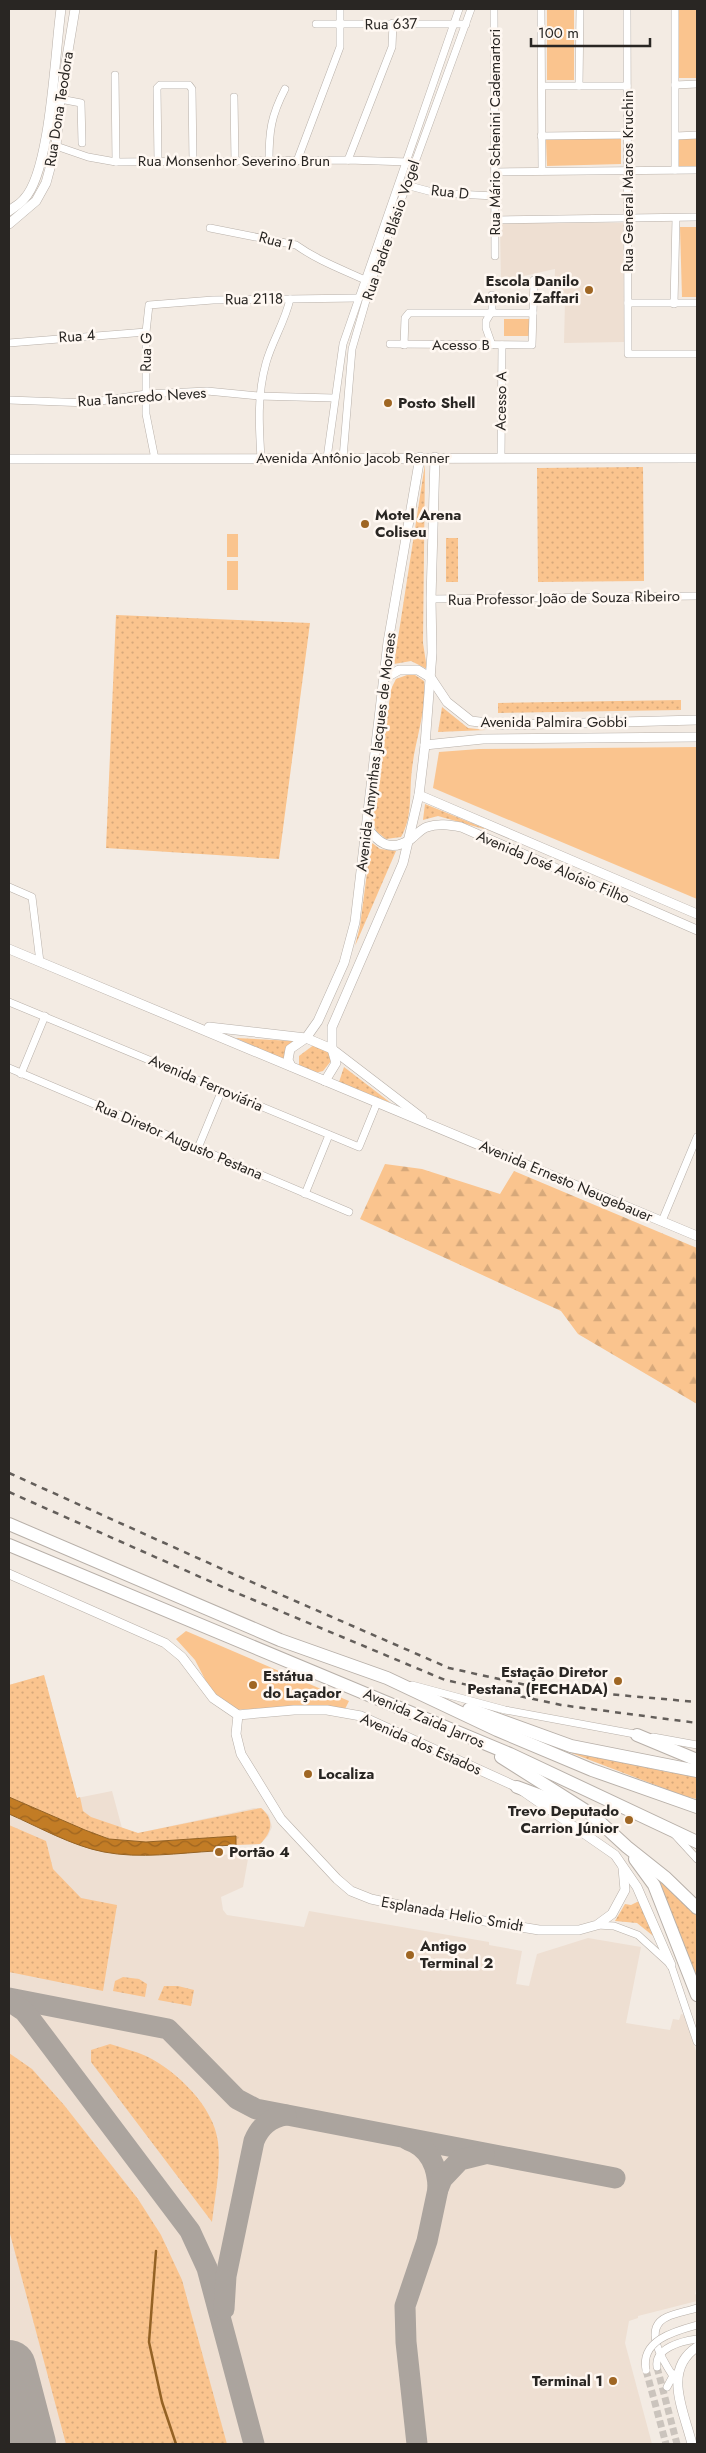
<svg xmlns="http://www.w3.org/2000/svg" width="706" height="2453" font-family="Jost,sans-serif">
<style>
.built{fill:#eedfd2}
.grass{fill:url(#grass-dots)}
.forest{fill:url(#forest-firs)}
.park{fill:#fac48e}
.water{fill:url(#water-waves);stroke:#946224}
.lines{fill:none;stroke-linecap:round;stroke-linejoin:round}
.stream{stroke:#946224;stroke-width:2.5}
.taxiway{stroke:#aba49e;stroke-width:21}
.runway{stroke:#aba49e;stroke-width:54}
.street-tunnel{stroke:#cbc4bd;stroke-width:7;stroke-dasharray:7 3.5;stroke-linecap:butt}
.street-casing{stroke:#b8b0a9;stroke-width:8}
.secondary-casing{stroke:#b8b0a9;stroke-width:10}
.highway-casing{stroke:#b8b0a9;stroke-width:14}
.street{stroke:#fff;stroke-width:7}
.secondary{stroke:#fff;stroke-width:9}
.highway{stroke:#fff;stroke-width:12}
.rail{stroke:#635e5a;stroke-width:2.5;stroke-dasharray:6 6;stroke-linecap:butt}
.street-bridge-casing{stroke:#b8b0a9;stroke-width:8;stroke-linecap:butt}
.street-bridge{stroke:#fff;stroke-width:7}
.poi-dot{fill:#9f6623;stroke:#fff8f2;stroke-width:2}
.labels{text-anchor:middle;dominant-baseline:central;stroke-width:5;stroke-linejoin:round;paint-order:stroke}
.street-label{font-size:15px;fill:#292623;stroke:#fff8f2}
.poi-label{font-size:15px;font-weight:bold;fill:#292623;stroke:#fff8f2;text-anchor:start}
</style>
<defs>
<pattern id="grass-dots" width="8" height="8" patternUnits="userSpaceOnUse" patternTransform="scale(1.25)"><rect width="8" height="8" fill="#fac48e"/><path d="M2 2h.1M6 6h.1" fill="none" stroke="#d6a87a" stroke-width="1.8" stroke-linecap="round"/></pattern>
<pattern id="forest-firs" width="22" height="20" patternUnits="userSpaceOnUse" patternTransform="scale(1.25)"><rect width="22" height="20" fill="#fac48e"/><path d="M5 1l3.5 6h-7zM16 11l3.5 6h-7z" fill="#d6a87a"/></pattern>
<pattern id="water-waves" width="16" height="10" patternUnits="userSpaceOnUse" patternTransform="scale(1.25)"><rect width="16" height="10" fill="#c27c25"/><path d="M0 5q4-4 8 0t8 0" fill="none" stroke="#9e6520"/></pattern>
</defs>
<rect width="100%" height="100%" fill="#f3ebe3"/>
<g class="built">
<polygon points="500,223 623,223 624,342 564,343 565,301 554,300 555,269 501,281"/>
<polygon points="44,1675 77,1798 112,1791 122,1828 138,1833 254,1808 261,1808 269,1815 272,1827 268,1836 260,1844 223,1845 224,1855 234,1853 248,1859 243,1887 221,1897 223,1910 227,1915 304,1927 309,1911 489,1942 489,1945 522,1951 516,1984 529,1986 537,1954 588,1938 641,1947 626,2023 670,2030 673,2019 679,2020 681,2014 684,2015 697,2054 697,2285 695,2294 697,2295 697,2301 638,2316 638,2318 629,2321 625,2343 652,2444 9,2444 9,1685"/>
</g>
<g class="grass">
<polygon points="425,464 423,643 427,669 411,661 394,664"/>
<polygon points="643,467 644,581 538,582 537,468"/>
<rect x="446" y="538" width="12" height="44"/>
<polygon points="116,615 310,623 279,859 106,848"/>
<path d="M 407,675 L 415,675 L 424,681 C 427,711 415,740 412,769 C 409,792 413,817 401,837 L 386,839 L 376,831 L 373,821 L 391,689 L 396,679 Z"/>
<polygon points="681,700 681,710 498,713 498,703"/>
<polygon points="442,707 468,728 486,730 438,732"/>
<polygon points="425,804 491,831 438,816 423,820"/>
<polygon points="371,842 380,849 396,851 355,946 360,926"/>
<polygon points="236,1038 294,1041 288,1046 283,1060"/>
<polygon points="315,1044 328,1050 331,1061 323,1071 315,1073 299,1066 299,1056"/>
<polygon points="344,1067 391,1103 339,1082"/>
<path d="M 44,1675 L 77,1798 L 80,1797 L 83,1811 L 91,1817 L 138,1833 L 261,1808 C 275,1820 272,1832 260,1844 L 236,1845 L 236,1836 L 146,1842 L 109,1839 L 85,1830 L 9,1797 L 9,1685 Z"/>
<polygon points="553,1746 667,1772 697,1776 697,1799 684,1796"/>
<polygon points="9,1825 46,1841 53,1869 81,1898 117,1905 103,1991 9,1972"/>
<polygon points="650,1873 686,1903 697,1916 697,1979 664,1894"/>
<polygon points="641,1900 657,1939 637,1923 615,1921 625,1904 631,1905"/>
<polygon points="123,1977 139,1979 147,1984 145,1997 113,1991 115,1981"/>
<polygon points="164,1986 178,1986 194,1990 191,2006 158,2000"/>
<path d="M 110,2044 C 122,2048 135,2051 146,2056 C 177,2071 214,2107 218,2142 C 221,2168 215,2196 212,2222 L 91,2062 L 91,2050 Z"/>
<polygon points="9,2053 32,2069 64,2105 138,2199 161,2235 182,2280 227,2444 66,2444 9,2230"/>
</g>
<polygon class="forest" points="385,1164 422,1169 500,1194 514,1171 697,1248 697,1404 578,1334 561,1311 360,1219"/>
<g class="park">
<rect x="547" y="9" width="27" height="71"/>
<rect x="679" y="9" width="18" height="69"/>
<polygon points="621,138 621,164 547,166 546,139"/>
<rect x="679" y="139" width="18" height="27"/>
<polygon points="680,227 697,227 697,297 682,297"/>
<rect x="504" y="319" width="26" height="17"/>
<rect x="227" y="534" width="11" height="23"/>
<rect x="227" y="561" width="11" height="29"/>
<polygon points="697,747 697,899 433,788 439,752 479,749"/>
<polygon points="186,1631 349,1701 345,1709 323,1705 234,1710 211,1691 195,1660 176,1639"/>
</g>
<path class="water" d="M 9,1797 L 85,1830 L 109,1839 L 146,1842 L 236,1836 L 236,1845 L 215,1846 L 215,1851 C 179,1853 140,1859 104,1852 C 72,1846 39,1827 9,1814 Z"/>
<g class="lines">
<polyline class="stream" points="156,2251 149,2342 162,2402 176,2444"/>
<g class="taxiway">
<polyline points="9,1998 168,2029 237,2099 256,2109 615,2178"/>
<polyline points="9,2001 24,2011 32,2021 190,2231 207,2268 254,2444"/>
<path d="M 408,2140 C 430,2147 438,2168 438,2189"/>
<path d="M 224,2309 L 226,2276 L 254,2141 C 260,2126 270,2118 286,2115"/>
<polyline points="417,2444 406,2342 405,2306 427,2241 438,2189 442,2179 460,2160 484,2154"/>
</g>
<polyline class="runway" points="9,2367 29,2444"/>
<g class="street-tunnel">
<polyline points="657,2367 677,2444"/>
<polyline points="646,2370 666,2444"/>
</g>
<g class="street-casing">
<g id="street">
<polyline points="494,9 495,256"/>
<polyline points="541,9 542,171"/>
<polyline points="627,9 628,354 697,354"/>
<polyline points="675,9 675,170"/>
<polyline points="316,24 466,24"/>
<polyline points="115,75 116,162"/>
<polyline points="675,85 697,84"/>
<polyline points="542,86 627,86"/>
<polyline points="579,86 580,9"/>
<polyline points="234,97 235,162"/>
<polyline points="60,99 81,103 82,143"/>
<polyline points="541,136 627,135"/>
<polyline points="676,136 697,135"/>
<polyline points="56,146 88,157 116,162 348,160 408,162"/>
<polyline points="348,160 392,47 393,23"/>
<path d="M 269,161 C 269,131 271,116 285,89"/>
<polyline points="297,161 340,47 340,9"/>
<polyline points="158,162 157,88 160,85 189,85 192,89 193,162"/>
<polyline points="495,172 697,170"/>
<polyline points="406,185 436,193 495,196"/>
<polyline points="495,220 697,217"/>
<path d="M 210,228 L 296,245 C 317,260 341,269 365,280"/>
<polyline points="628,303 697,303"/>
<polyline points="674,304 676,218"/>
<polyline points="9,343 146,332"/>
<polyline points="390,344 532,345 534,280"/>
<polyline points="404,345 405,318 409,313 533,313"/>
<polyline points="492,345 486,328 486,321 492,311 492,295"/>
<polyline points="9,400 88,403 146,394 207,391 258,396 334,398"/>
<polyline points="501,457 502,345"/>
<path d="M 261,458 C 259,426 257,395 266,363 C 272,341 285,322 290,299"/>
<polyline points="327,458 343,344 459,9"/>
<polyline points="343,458 352,349 372,280 471,9"/>
<polyline points="155,459 146,414 146,332 149,305 213,300 358,298"/>
<polyline points="431,599 697,596"/>
<polyline points="9,887 32,897 40,962"/>
<polyline points="9,1002 359,1147 377,1103"/>
<polyline points="9,1068 349,1212"/>
<polyline points="21,1074 45,1016"/>
<polyline points="198,1148 222,1090"/>
<polyline points="305,1194 329,1135"/>
<polyline points="662,1221 697,1137"/>
<polyline points="412,1685 505,1710 640,1735"/>
<polyline points="653,1737 697,1745"/>
<polyline points="675,1835 697,1859"/>
<polyline points="597,1925 614,1926 638,1935 671,1965 697,2042"/>
<path d="M 657,2367 C 654,2348 682,2341 697,2339"/>
<path d="M 676,2381 C 666,2365 640,2329 667,2317 C 676,2313 688,2311 697,2308"/>
<polyline points="667,2387 674,2374"/>
</g>
</g>
<g class="secondary-casing">
<g id="secondary">
<path d="M 9,211 C 14,207 20,204 24,199 C 51,171 55,51 61,9"/>
<polyline points="9,224 36,201 46,183 56,146 60,99 75,9"/>
<polyline points="9,459 697,458"/>
<polyline points="385,678 399,670 418,670 431,678 447,702 471,721 505,725 697,720"/>
<polyline points="425,745 483,739 697,737"/>
<polyline points="419,795 697,914"/>
<path d="M 366,826 C 378,843 390,853 411,839 C 416,835 421,829 427,827 C 438,823 450,825 461,827 L 697,930"/>
<polyline points="9,949 697,1236"/>
<polyline points="209,1027 306,1038 332,1049 422,1118"/>
<polyline points="291,1066 288,1060 290,1049 306,1038 318,1021 344,963 355,922 388,642 420,457"/>
<polyline points="325,1081 336,1063 332,1049 332,1027 403,863 419,795 425,745 432,653 431,599 435,457"/>
<polyline points="9,1574 165,1643 182,1657 213,1698 238,1715 294,1710 327,1710 361,1716 517,1787 615,1855 637,1887 671,1965"/>
<polyline points="238,1715 236,1734 241,1754 281,1819 337,1879 351,1891 371,1899 436,1913 539,1930 579,1930 597,1925 612,1914 625,1890 623,1868"/>
<path d="M 692,2444 C 684,2411 662,2370 697,2347"/>
</g>
</g>
<g class="highway-casing">
<g id="highway">
<polyline points="9,1524 280,1640 387,1678 497,1730 592,1770 697,1807"/>
<polyline points="9,1545 510,1754 697,1842"/>
<polyline points="469,1709 571,1746 697,1771"/>
<polyline points="637,1735 697,1760"/>
<polyline points="501,1757 591,1814 627,1847 666,1878 697,1908"/>
<polyline points="517,1787 568,1806"/>
<polyline points="635,1859 654,1885 697,1995"/>
</g>
</g>
<use href="#street" class="street"/>
<use href="#secondary" class="secondary"/>
<use href="#highway" class="highway"/>
<g class="rail">
<polyline points="9,1473 231,1573 449,1668 540,1688 697,1702"/>
<polyline points="9,1492 225,1588 445,1680 561,1705 697,1723"/>
</g>
<g class="street-bridge-casing">
<path id="street-bridge" d="M 646,2370 C 640,2340 675,2331 697,2325"/>
</g>
<use href="#street-bridge" class="street-bridge"/>
</g>
<g class="poi-dot">
<circle cx="589" cy="290" r="5"/>
<circle cx="388" cy="403" r="5"/>
<circle cx="365" cy="524" r="5"/>
<circle cx="618" cy="1681" r="5"/>
<circle cx="253" cy="1685" r="5"/>
<circle cx="308" cy="1774" r="5"/>
<circle cx="629" cy="1820" r="5"/>
<circle cx="219" cy="1852" r="5"/>
<circle cx="410" cy="1955" r="5"/>
<circle cx="613" cy="2381" r="5"/>
</g>
<g class="labels">
<g class="street-label">
<text transform="translate(391 24) rotate(-1)">Rua 637</text>
<text transform="translate(59 109) rotate(-81)">Rua Dona Teodora</text>
<text transform="translate(495 132) rotate(-90)">Rua Mário Schenini Cademartori</text>
<text x="234" y="161">Rua Monsenhor Severino Brun</text>
<text transform="translate(628 181) rotate(-90)">Rua General Marcos Kruchin</text>
<text transform="translate(450 192) rotate(6)">Rua D</text>
<text transform="translate(391 230) rotate(-71)">Rua Padre Blásio Vogel</text>
<text transform="translate(276 241) rotate(15)">Rua 1</text>
<text transform="translate(254 299) rotate(-1)">Rua 2118</text>
<text transform="translate(77 336) rotate(-4)">Rua 4</text>
<text x="461" y="345">Acesso B</text>
<text transform="translate(146 352) rotate(-89)">Rua G</text>
<text transform="translate(142 397) rotate(-4)">Rua Tancredo Neves</text>
<text transform="translate(501 401) rotate(-89)">Acesso A</text>
<text x="353" y="458">Avenida Antônio Jacob Renner</text>
<text transform="translate(564 598) rotate(-1)">Rua Professor João de Souza Ribeiro</text>
<text x="554" y="722">Avenida Palmira Gobbi</text>
<text transform="translate(376 752) rotate(-83)">Avenida Amynthas Jacques de Moraes</text>
<text transform="translate(553 867) rotate(23)">Avenida José Aloísio Filho</text>
<text transform="translate(206 1083) rotate(23)">Avenida Ferroviária</text>
<text transform="translate(179 1140) rotate(23)">Rua Diretor Augusto Pestana</text>
<text transform="translate(566 1181) rotate(23)">Avenida Ernesto Neugebauer</text>
<text transform="translate(424 1718) rotate(23)">Avenida Zaida Jarros</text>
<text transform="translate(421 1744) rotate(24)">Avenida dos Estados</text>
<text transform="translate(452 1914) rotate(10)">Esplanada Helio Smidt</text>
</g>
<g class="poi-label">
<text x="579" y="281" text-anchor="end">Escola Danilo<tspan x="579" dy="17">Antonio Zaffari</tspan></text>
<text x="398" y="403">Posto Shell</text>
<text x="375" y="515">Motel Arena<tspan x="375" dy="17">Coliseu</tspan></text>
<text x="608" y="1672" text-anchor="end">Estação Diretor<tspan x="608" dy="17">Pestana (FECHADA)</tspan></text>
<text x="263" y="1676">Estátua<tspan x="263" dy="17">do Laçador</tspan></text>
<text x="318" y="1774">Localiza</text>
<text x="619" y="1811" text-anchor="end">Trevo Deputado<tspan x="619" dy="17">Carrion Júnior</tspan></text>
<text x="229" y="1852">Portão 4</text>
<text x="420" y="1946">Antigo<tspan x="420" dy="17">Terminal 2</tspan></text>
<text x="603" y="2381" text-anchor="end">Terminal 1</text>
</g>
</g>
<rect width="706" height="2453" fill="none" stroke="#292623" stroke-width="20"/>
<path d="M531 38v8h119v-8" fill="none" stroke="#292623" stroke-width="2.5"/>
<text x="538" y="38" font-size="15" fill="#292623" stroke="#fff8f2" stroke-width="4" paint-order="stroke">100 m</text>
</svg>
